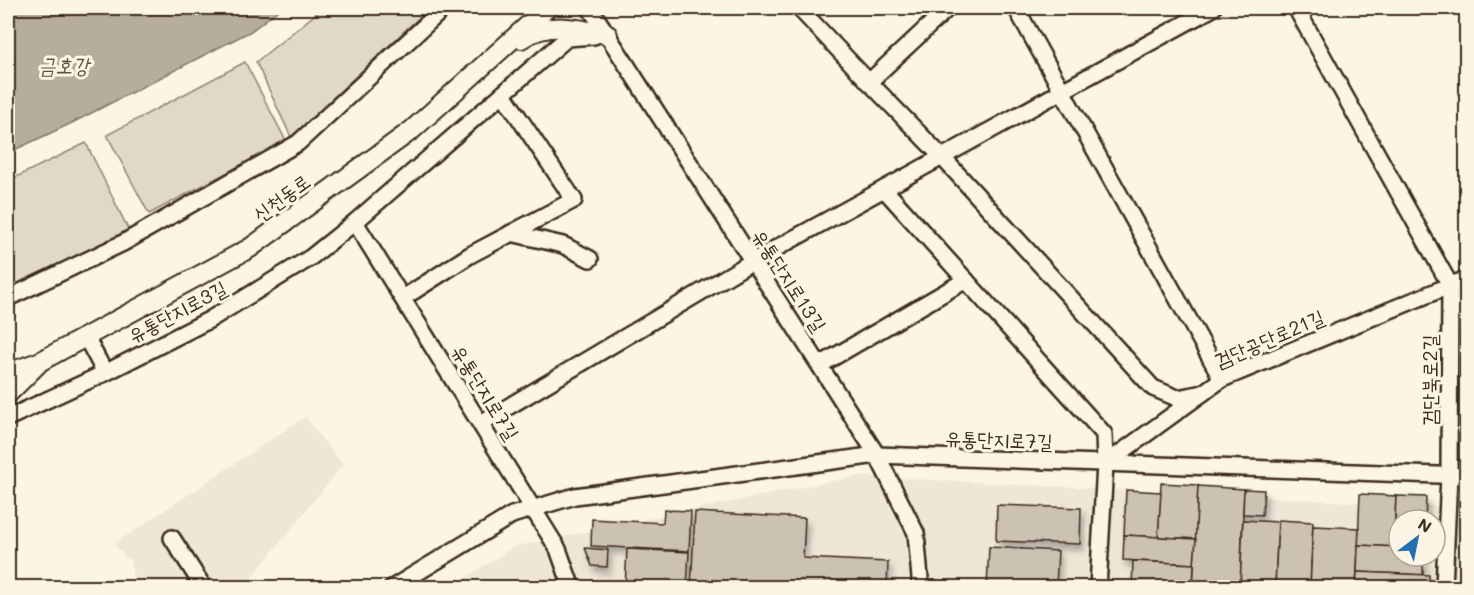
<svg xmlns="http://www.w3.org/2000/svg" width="1474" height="595" font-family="Mali,'Poor Story',sans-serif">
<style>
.built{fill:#eee6d6;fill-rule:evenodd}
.green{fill:#e0d8c8;stroke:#8e8173;stroke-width:1.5}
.water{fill:#b7ad9e;stroke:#85796b;stroke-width:1.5}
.building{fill:#ccc2b3;stroke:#3b2a1e;stroke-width:1.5;filter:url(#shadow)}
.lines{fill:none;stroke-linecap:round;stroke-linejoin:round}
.minor-casing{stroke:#3b2a1e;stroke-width:20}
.major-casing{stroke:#3b2a1e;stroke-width:22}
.minor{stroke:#fcf5e5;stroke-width:15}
.major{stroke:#fcf5e5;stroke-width:18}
.labels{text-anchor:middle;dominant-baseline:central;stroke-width:6;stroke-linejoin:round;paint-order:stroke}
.street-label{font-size:20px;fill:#3b2a1e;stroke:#fcf5e5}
.water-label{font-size:21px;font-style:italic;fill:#605144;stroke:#fcf5e5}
</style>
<defs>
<filter id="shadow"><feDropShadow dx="3.5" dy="6" stdDeviation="3" flood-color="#0004"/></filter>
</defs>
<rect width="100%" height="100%" fill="#fcf5e5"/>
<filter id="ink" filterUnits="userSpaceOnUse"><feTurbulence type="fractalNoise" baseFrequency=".0167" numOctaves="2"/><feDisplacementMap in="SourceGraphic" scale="12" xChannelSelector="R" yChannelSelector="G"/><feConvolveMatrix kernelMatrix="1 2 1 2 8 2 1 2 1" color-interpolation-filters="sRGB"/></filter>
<g filter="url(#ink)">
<g class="built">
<polygon points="305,417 343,465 244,587 135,587 130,561 114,544"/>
<path d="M 856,476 L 1466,508 L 1466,587 L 450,588 L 513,547 ZM 1399,520 L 1435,520 L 1435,556 L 1399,556 Z"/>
</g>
<g class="green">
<polygon points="323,8 429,8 291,137 256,62"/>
<polygon points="245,62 286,141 149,214 107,135"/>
<polygon points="86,143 130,233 8,292 8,181"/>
</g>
<polygon class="water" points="8,8 281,8 251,31 72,123 8,153"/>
<g class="building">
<rect x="1460" y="316" width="6" height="10"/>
<polygon points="1460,346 1466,347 1466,357 1458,356"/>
<polygon points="1458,380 1466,381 1466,392 1457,391"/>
<polygon points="1459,418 1466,418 1466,451 1458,443"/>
<polygon points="1161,483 1198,485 1196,539 1158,537"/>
<polygon points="1198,486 1244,489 1240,588 1193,588"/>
<polygon points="1244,489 1264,490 1262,515 1243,514"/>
<polygon points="1126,490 1161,492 1158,537 1124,535"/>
<polygon points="1360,494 1396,496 1394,547 1358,545"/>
<polygon points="1396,496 1426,497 1425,520 1399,520 1399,547 1394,547"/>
<polygon points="997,505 1081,508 1080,544 996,541"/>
<polygon points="664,510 691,511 689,551 591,546 592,519 663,523"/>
<polygon points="695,512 805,518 803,558 888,562 887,588 691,588"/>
<polygon points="1243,520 1278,522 1275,588 1240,588"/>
<polygon points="1278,520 1313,522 1310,588 1275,588"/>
<polygon points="1313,526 1359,528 1356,588 1310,588"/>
<polygon points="1124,535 1196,539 1194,564 1123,560"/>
<polygon points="1358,545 1399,547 1399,556 1423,556 1423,575 1357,572"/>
<polygon points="989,547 1058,551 1056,586 1083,588 987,588"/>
<polygon points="585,548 608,550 607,567 592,566"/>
<polygon points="627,549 689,552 687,588 625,588"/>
<polygon points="1133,561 1194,564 1193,588 1132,588"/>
<polygon points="1357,572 1429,575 1429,588 1356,588"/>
<polygon points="511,582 519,584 525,588 495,588 502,584"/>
</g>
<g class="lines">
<g class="minor-casing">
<g id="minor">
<polyline points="590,8 877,455 916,533 920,578 920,588"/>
<polyline points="799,8 869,82 942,157 1153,388 1177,398 1203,393"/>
<polyline points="1016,8 1222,379"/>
<polyline points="1296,8 1450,285 1449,474 1444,588"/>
<polyline points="869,82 948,8"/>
<polyline points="884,189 1104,434 1105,464 1098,588"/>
<polyline points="355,222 558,549 572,588"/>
<polyline points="511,233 563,245 590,259"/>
<polyline points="8,298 123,243 298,143 444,8"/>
<polyline points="403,298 470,255 574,200 503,94"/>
<polyline points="1450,308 1466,309"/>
<polyline points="86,337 105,373"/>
<polyline points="820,365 966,280"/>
<polyline points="8,418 105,373 209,320 310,258 355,222 567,38 594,36"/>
<polyline points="481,423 753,261 1213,8"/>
<polyline points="1105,464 1222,379 1466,279"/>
<polyline points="172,538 204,588"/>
<polyline points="392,588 512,515 575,496 877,455 1466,476"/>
</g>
</g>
<g class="major-casing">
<g id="major">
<path d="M 521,39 C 547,21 579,28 608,35"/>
<polyline points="8,373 41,361 250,248 412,130 547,8"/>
<polyline points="8,394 38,364"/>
</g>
</g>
<use href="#minor" class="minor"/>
<use href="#major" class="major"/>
</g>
</g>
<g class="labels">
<g class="street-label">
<text transform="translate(281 197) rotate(-36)">신천동로</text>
<text transform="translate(790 280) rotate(57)">유통단지로13길</text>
<text transform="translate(177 311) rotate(-28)">유통단지로3길</text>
<text transform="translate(1269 338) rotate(-23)">검단공단로21길</text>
<text transform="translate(1429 380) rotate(-90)">검단북로2길</text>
<text transform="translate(486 392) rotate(58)">유통단지로7길</text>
<text transform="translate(999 439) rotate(2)">유통단지로7길</text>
</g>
<g class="water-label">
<text x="64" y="64">금호강</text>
</g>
</g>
<rect width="1474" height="595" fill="none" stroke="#fcf5e5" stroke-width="30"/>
<rect x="15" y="15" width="1444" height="565" fill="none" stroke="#3b2a1e" stroke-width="2" filter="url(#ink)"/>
<g transform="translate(1417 538) rotate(32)"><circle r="28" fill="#fcf5e5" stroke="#afa495" stroke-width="1.5"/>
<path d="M0-4.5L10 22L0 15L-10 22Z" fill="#1f6fb2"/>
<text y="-9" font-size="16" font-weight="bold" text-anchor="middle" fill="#3b2a1e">N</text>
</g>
</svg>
